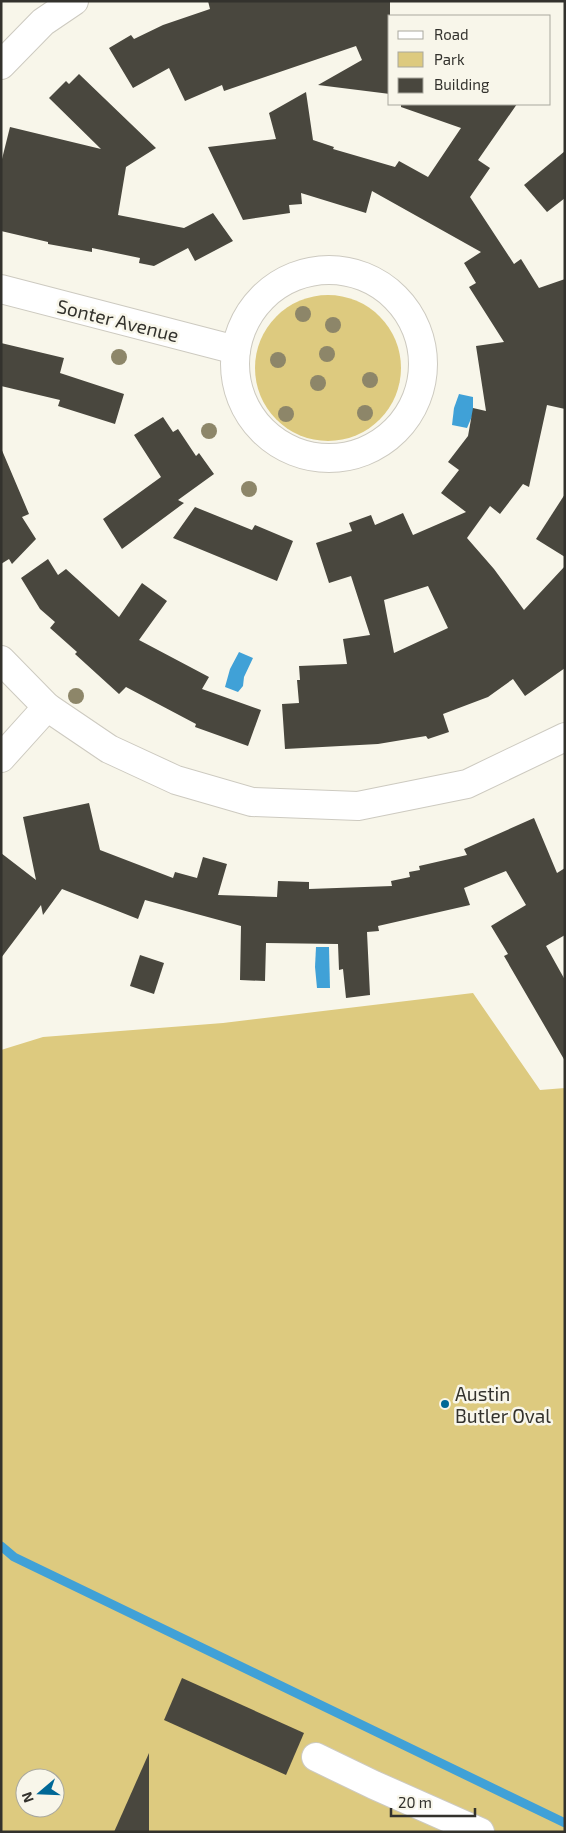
<svg xmlns="http://www.w3.org/2000/svg" width="566" height="1833" font-family="'Exo 2',sans-serif">
<style>
.green{fill:#ddca7f;fill-rule:evenodd}
.water{fill:#40a1d7}
.lines{fill:none;stroke-linecap:round;stroke-linejoin:round}
.stream{stroke:#40a1d7;stroke-width:9}
.building{fill:#49473e;fill-rule:evenodd}
.minor-casing{stroke:#cdcac0;stroke-width:30}
.minor{stroke:#fff;stroke-width:28}
.tree{fill:#8d8669}
.poi-dot{fill:#006896;stroke:#f8f6ea;stroke-width:2}
.labels{text-anchor:middle;dominant-baseline:central;stroke-width:5;stroke-linejoin:round;paint-order:stroke}
.street-label{font-size:19px;fill:#33322d;stroke:#f8f6ea}
.poi-label{font-size:19px;fill:#33322d;stroke:#f8f6ea;text-anchor:start}
</style>
<rect width="100%" height="100%" fill="#f8f6ea"/>
<g class="green">
<circle cx="328" cy="368" r="73"/>
<path d="M 473,993 L 540,1090 L 565,1088 L 565,1832 L 1,1832 L 1,1050 L 43,1037 L 223,1023 ZM 25,1778 L 55,1778 L 55,1808 L 25,1808 Z"/>
</g>
<g class="water">
<polygon points="459,394 473,397 473,414 467,428 452,425 454,408"/>
<polygon points="239,652 253,658 244,677 243,686 238,692 225,687 230,669"/>
<polygon points="316,947 329,947 330,988 317,988 315,967"/>
</g>
<g class="lines">
<polyline class="stream" points="1,1546 14,1557 565,1823"/>
</g>
<g class="building">
<polygon points="208,1 390,1 390,94 318,85 362,60 356,46 224,91 222,85 185,101 169,68 133,88 109,48 131,35 134,39 163,25 210,9"/>
<polygon points="79,74 156,148 126,167 118,215 184,228 213,213 233,241 195,261 188,248 154,266 139,263 140,258 92,248 92,252 48,244 48,242 1,231 1,163 10,127 101,149 49,98 66,81 69,84"/>
<path d="M 306,92 L 313,140 L 334,147 L 333,149 L 395,167 L 399,161 L 428,177 L 461,128 L 401,107 L 401,104 L 517,104 L 478,160 L 490,168 L 470,197 L 514,264 L 521,259 L 539,288 L 565,279 L 565,409 L 547,405 L 529,487 L 523,484 L 500,514 L 490,506 L 467,538 L 494,569 L 524,610 L 565,566 L 565,668 L 525,696 L 513,679 L 488,697 L 443,714 L 449,732 L 428,739 L 426,736 L 378,744 L 285,749 L 282,704 L 299,703 L 297,680 L 300,680 L 299,666 L 347,664 L 343,639 L 370,635 L 351,576 L 329,583 L 316,543 L 352,531 L 349,523 L 371,515 L 375,525 L 403,513 L 413,535 L 466,512 L 441,493 L 459,470 L 448,462 L 468,436 L 473,408 L 486,411 L 476,346 L 504,342 L 469,287 L 476,283 L 464,263 L 481,252 L 372,191 L 366,213 L 301,193 L 302,204 L 289,205 L 290,213 L 243,220 L 208,147 L 276,139 L 269,113 ZM 428,586 L 448,628 L 394,653 L 384,600 Z"/>
<polygon points="565,151 565,198 547,212 524,185"/>
<polygon points="1,343 64,358 60,373 124,394 115,424 58,406 60,400 1,386"/>
<polygon points="163,417 173,432 178,429 196,456 199,453 214,474 178,500 184,503 122,549 103,519 161,477 134,435"/>
<polygon points="1,448 29,514 22,517 36,539 12,564 9,559 1,564"/>
<polygon points="565,494 565,557 536,539"/>
<polygon points="195,507 252,530 255,525 293,541 277,581 173,538"/>
<polygon points="48,559 58,575 66,569 119,617 142,583 167,601 139,640 209,677 202,689 261,710 248,746 195,727 196,724 126,687 119,694 75,654 77,652 50,628 55,622 40,609 21,578"/>
<polygon points="89,803 100,850 173,878 175,872 197,878 203,857 227,864 218,895 277,897 278,881 309,882 309,889 392,886 391,881 410,877 409,872 420,870 419,866 467,855 464,849 534,818 557,873 565,868 565,935 546,946 565,980 565,1061 504,956 508,954 491,926 526,905 506,871 464,888 470,905 378,926 379,931 367,932 370,995 346,998 343,969 339,970 338,944 266,943 265,981 240,980 241,926 145,900 138,919 62,889 43,915 41,905 1,958 1,853 36,880 23,817"/>
<polygon points="140,955 164,963 154,994 130,986"/>
<polygon points="182,1678 304,1733 286,1775 164,1720"/>
<polygon points="149,1753 149,1832 114,1832"/>
</g>
<g class="lines">
<g class="minor-casing">
<g id="minor">
<polyline points="1,65 43,22 74,1"/>
<circle cx="329" cy="364" r="94"/>
<polyline points="1,289 236,350"/>
<polyline points="1,660 47,707 109,749 176,780 252,802 358,806 467,784 565,737"/>
<polyline points="1,758 47,707"/>
<polyline points="316,1757 374,1785 480,1832"/>
</g>
</g>
<use href="#minor" class="minor"/>
</g>
<g class="tree">
<circle cx="303" cy="314" r="8"/>
<circle cx="333" cy="325" r="8"/>
<circle cx="327" cy="354" r="8"/>
<circle cx="119" cy="357" r="8"/>
<circle cx="278" cy="360" r="8"/>
<circle cx="370" cy="380" r="8"/>
<circle cx="318" cy="383" r="8"/>
<circle cx="365" cy="413" r="8"/>
<circle cx="286" cy="414" r="8"/>
<circle cx="209" cy="431" r="8"/>
<circle cx="249" cy="489" r="8"/>
<circle cx="76" cy="696" r="8"/>
</g>
<circle class="poi-dot" cx="445" cy="1404" r="5"/>
<g class="labels">
<g class="street-label">
<text transform="translate(118 320) rotate(14)">Sonter Avenue</text>
</g>
<g class="poi-label">
<text x="455" y="1393">Austin<tspan x="455" dy="22">Butler Oval</tspan></text>
</g>
</g>
<rect width="566" height="1833" fill="none" stroke="#33322d" stroke-width="5"/>
<rect x="388" y="15" width="162" height="90" fill="#f8f6ea" stroke="#a9a89e"/>
<rect x="398" y="31" width="25" height="8" fill="#ffffff" stroke="#a9a89e"/>
<text x="434" y="40" font-size="15" fill="#33322d">Road</text>
<rect x="398" y="52" width="25" height="15" fill="#ddca7f" stroke="#a9a89e"/>
<text x="434" y="65" font-size="15" fill="#33322d">Park</text>
<rect x="398" y="78" width="25" height="15" fill="#49473e" stroke="#a9a89e"/>
<text x="434" y="90" font-size="15" fill="#33322d">Building</text>
<g transform="translate(40 1793) rotate(251)"><circle r="24" fill="#f8f6ea" stroke="#a9a89e"/>
<path d="M0-4L9 19L0 12L-9 19Z" fill="#006896"/>
<text y="-8" font-size="14" font-weight="bold" text-anchor="middle" fill="#33322d">N</text>
</g>
<path d="M391 1808v8h84v-8" fill="none" stroke="#33322d" stroke-width="2.5"/>
<text x="398" y="1808" font-size="15" fill="#33322d" stroke="#f8f6ea" stroke-width="4" paint-order="stroke">20 m</text>
</svg>
